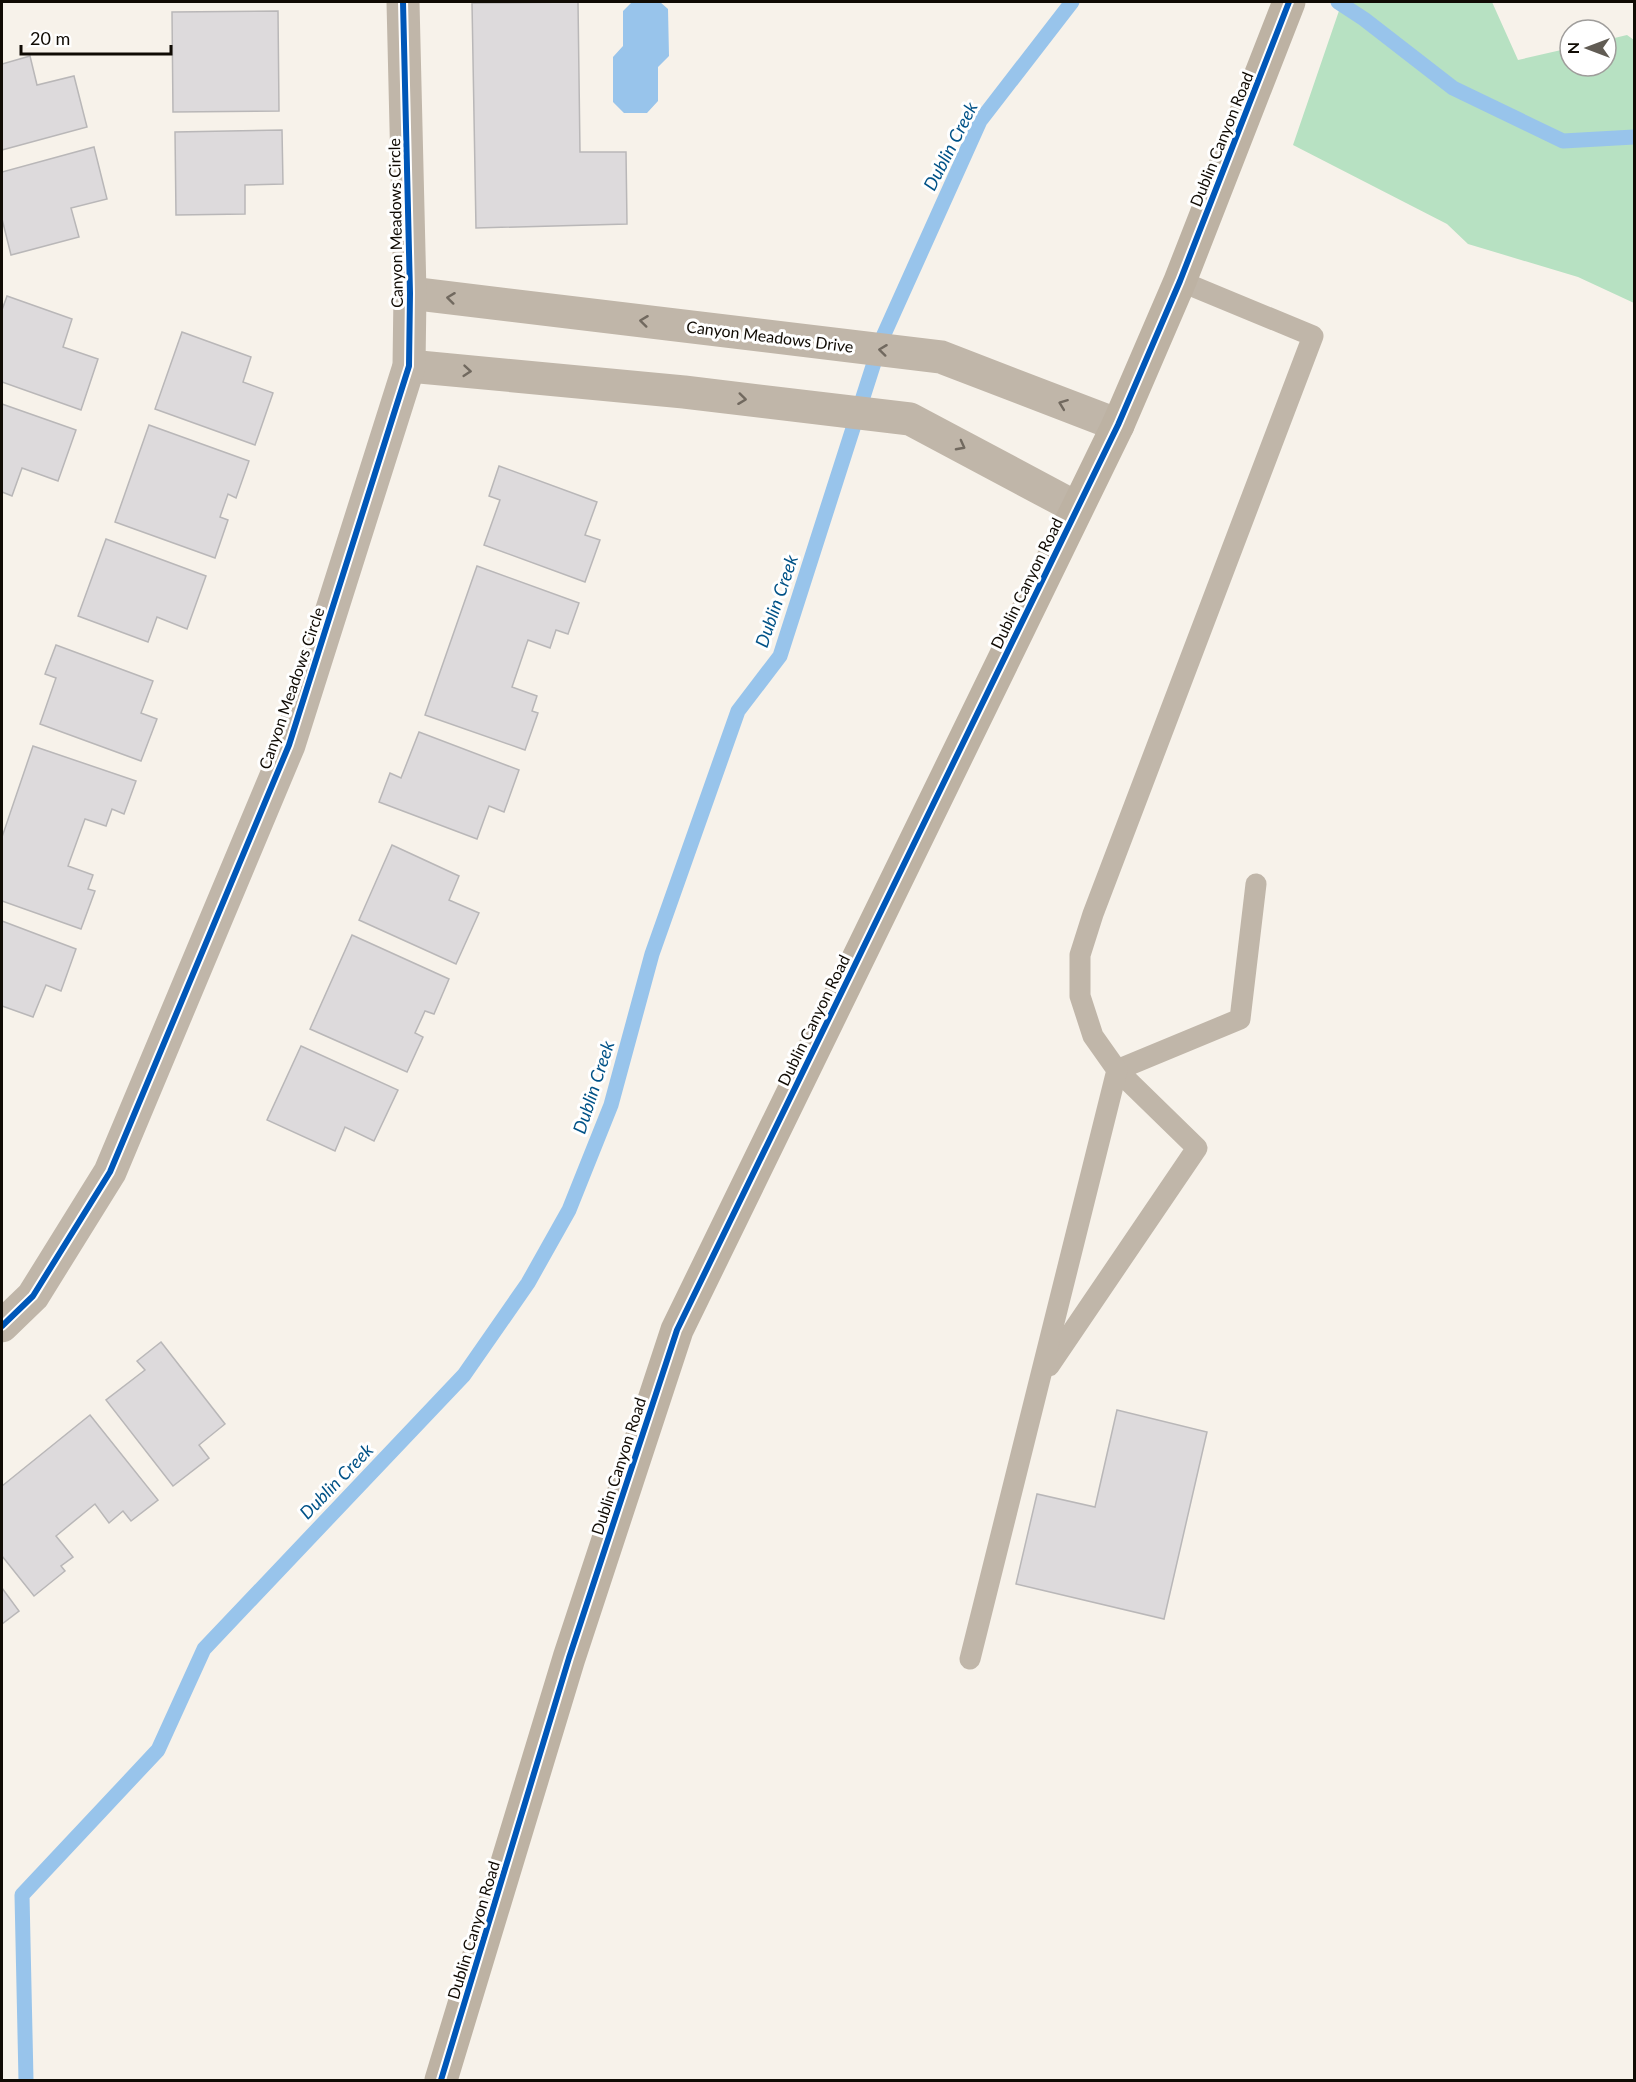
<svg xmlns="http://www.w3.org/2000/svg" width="1636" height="2082" font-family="Lato,sans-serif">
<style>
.forest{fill:#b7e1c2}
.water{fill:#98c4eb}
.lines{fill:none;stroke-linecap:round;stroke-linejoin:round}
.stream{stroke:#98c4eb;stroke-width:15}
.building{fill:#dddadc;stroke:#b9b7b8;stroke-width:1.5}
.service{stroke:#c0b6a9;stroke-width:21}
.minor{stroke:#c0b6a9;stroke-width:33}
.secondary{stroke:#bdb2a3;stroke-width:33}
.cycleway-casing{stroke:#fff;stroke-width:10}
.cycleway{stroke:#0057b8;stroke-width:6}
.oneway{stroke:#71695f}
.labels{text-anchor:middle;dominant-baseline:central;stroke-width:6;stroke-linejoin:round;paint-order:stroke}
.street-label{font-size:16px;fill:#100b04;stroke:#fff}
.water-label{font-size:18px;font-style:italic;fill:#015287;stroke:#fff}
</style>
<rect width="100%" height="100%" fill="#f7f2ea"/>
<polygon class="forest" points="1342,2 1492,2 1518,60 1570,48 1570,66 1606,66 1606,40 1627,35 1634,40 1634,303 1578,277 1468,244 1447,224 1293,145"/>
<polygon class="water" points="632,2 660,2 668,9 669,56 658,67 658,101 647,113 624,113 613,102 613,57 623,46 623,11"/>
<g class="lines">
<g class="stream">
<polyline points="1338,2 1364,19 1453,88 1563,141 1634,137"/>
<polyline points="26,2080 22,1895 158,1750 204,1649 464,1375 528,1283 569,1210 611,1105 652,954 738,711 780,656 881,341 980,121 1072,2"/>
</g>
</g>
<g class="building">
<polygon points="578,2 580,152 626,152 627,224 476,228 472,3"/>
<polygon points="278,11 279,111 173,112 172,12"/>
<polygon points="30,56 37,85 74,76 87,127 2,150 2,64"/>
<polygon points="282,130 283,184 245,185 245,214 176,215 175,132"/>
<polygon points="94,147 107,199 71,208 79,237 11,255 2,219 2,172"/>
<polygon points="7,296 72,319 63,347 98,359 81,410 2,382 2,310"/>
<polygon points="182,332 251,357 243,382 273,393 255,445 155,409"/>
<polygon points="2,404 76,430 58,481 22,468 12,496 2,492"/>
<polygon points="149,425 249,461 236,498 228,494 220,517 228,520 215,558 115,522"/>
<polygon points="499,466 597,502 585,535 600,540 585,582 484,545 500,500 489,496"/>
<polygon points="106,539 206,576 187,629 157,617 148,642 78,616"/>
<polygon points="477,566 579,603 568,634 556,630 550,648 528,640 512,687 537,696 532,711 538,713 525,750 425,715"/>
<polygon points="56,645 153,681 141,713 157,719 141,761 40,724 56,678 45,674"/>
<polygon points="419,732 519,770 504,812 489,806 477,839 379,802 390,773 401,778"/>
<polygon points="33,746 136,781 124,814 112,809 106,826 85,819 68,866 93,875 88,889 95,891 81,929 2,901 2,837"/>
<polygon points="392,845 459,876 449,900 479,913 456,964 359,920"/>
<polygon points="2,921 76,949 61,991 46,985 33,1017 2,1006"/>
<polygon points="352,935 449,979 434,1014 425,1011 415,1033 423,1037 407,1072 310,1029"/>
<polygon points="301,1046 398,1090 374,1141 345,1127 335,1151 267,1120"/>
<polygon points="161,1342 225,1424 199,1445 209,1458 173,1486 106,1400 145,1370 137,1361"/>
<polygon points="1117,1410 1207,1432 1164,1619 1016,1584 1037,1494 1095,1507"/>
<polygon points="90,1415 158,1500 131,1521 123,1511 109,1523 95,1504 56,1536 73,1557 61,1566 65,1571 34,1596 2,1556 2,1486"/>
<polygon points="2,1588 19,1611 2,1624"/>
</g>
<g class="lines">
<g class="service">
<polyline points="1049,1366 1197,1148 1117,1070 1240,1019 1256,884"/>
<polyline points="970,1659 1117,1070 1093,1036 1080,996 1080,955 1093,914 1313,336 1180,281"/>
</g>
<g class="minor">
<polyline points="410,293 941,357 1118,425"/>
<polyline points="409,366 684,392 910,419 1077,508"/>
<polyline points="2,1326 33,1296 110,1172 289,745 409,366 410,293 403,2"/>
</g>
<polyline class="secondary" points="441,2080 569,1658 677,1330 1118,425 1180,281 1289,2"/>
<g class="cycleway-casing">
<g id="cycleway">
<polyline points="2,1326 33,1296 110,1172 289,745 409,366 410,293 403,2"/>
<polyline points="441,2080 569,1658 677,1330 1118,425 1180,281 1289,2"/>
</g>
</g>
<use href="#cycleway" class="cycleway"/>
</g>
<defs><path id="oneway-chevron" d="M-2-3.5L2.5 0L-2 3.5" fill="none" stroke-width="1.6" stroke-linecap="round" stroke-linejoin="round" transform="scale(1.5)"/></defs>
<g class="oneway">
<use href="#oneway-chevron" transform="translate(451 298) rotate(-173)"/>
<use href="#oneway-chevron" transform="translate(644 321) rotate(-173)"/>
<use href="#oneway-chevron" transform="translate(883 350) rotate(-173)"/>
<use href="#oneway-chevron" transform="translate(467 371) rotate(5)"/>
<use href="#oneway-chevron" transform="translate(742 399) rotate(7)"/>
<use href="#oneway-chevron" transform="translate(1063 404) rotate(-159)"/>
<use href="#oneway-chevron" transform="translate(961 446) rotate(28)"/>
</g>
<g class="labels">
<g class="street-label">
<text transform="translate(1221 139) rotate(-68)">Dublin Canyon Road</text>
<text transform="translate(395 223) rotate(-91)">Canyon Meadows Circle</text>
<text transform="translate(770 336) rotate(7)">Canyon Meadows Drive</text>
<text transform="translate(1026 583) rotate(-64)">Dublin Canyon Road</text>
<text transform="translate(291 688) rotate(-71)">Canyon Meadows Circle</text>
<text transform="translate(813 1020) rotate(-64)">Dublin Canyon Road</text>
<text transform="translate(618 1466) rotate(-72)">Dublin Canyon Road</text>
<text transform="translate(473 1930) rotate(-73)">Dublin Canyon Road</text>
</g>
<g class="water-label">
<text transform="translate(950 146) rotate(-63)">Dublin Creek</text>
<text transform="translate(776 601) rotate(-71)">Dublin Creek</text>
<text transform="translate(593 1087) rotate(-72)">Dublin Creek</text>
<text transform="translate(336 1481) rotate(-46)">Dublin Creek</text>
</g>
</g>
<rect width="1636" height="2082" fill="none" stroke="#100b04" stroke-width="6"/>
<g transform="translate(1588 48) rotate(270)"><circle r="28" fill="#ffffff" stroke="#9f9d9b" stroke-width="1.5"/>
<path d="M0-4.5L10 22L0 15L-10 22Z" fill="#615c54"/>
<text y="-9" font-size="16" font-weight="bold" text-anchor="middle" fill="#100b04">N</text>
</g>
<path d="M21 45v9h150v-9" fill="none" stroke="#100b04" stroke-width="3"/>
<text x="30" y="45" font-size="18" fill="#100b04" stroke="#ffffff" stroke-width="4.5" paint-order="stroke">20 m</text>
</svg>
